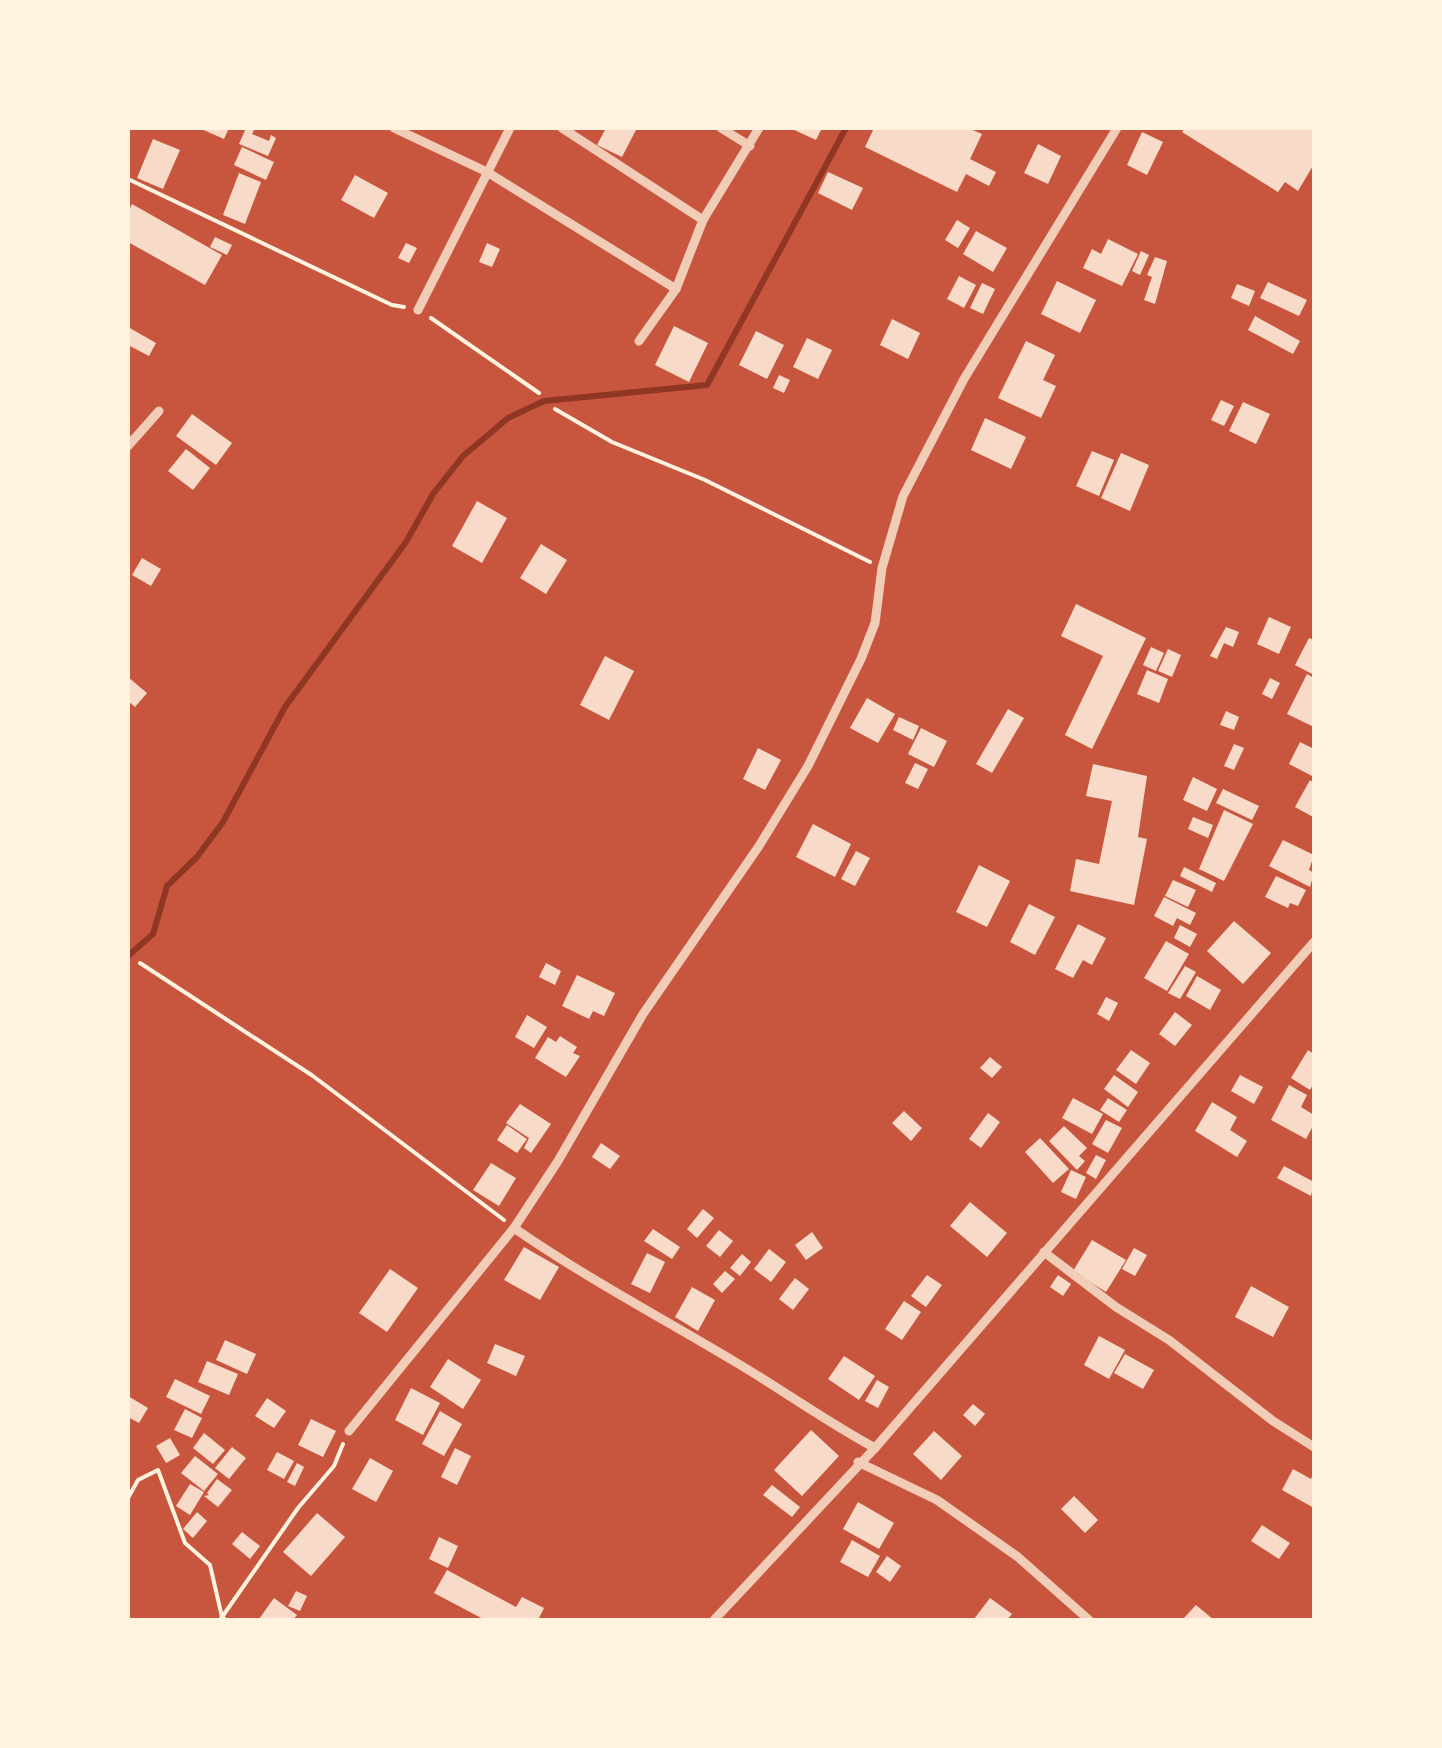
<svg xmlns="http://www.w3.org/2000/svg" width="1442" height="1748" font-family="'DM Sans',sans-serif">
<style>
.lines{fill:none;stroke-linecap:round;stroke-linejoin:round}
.stream{stroke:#8f3625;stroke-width:6}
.building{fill:#f7dbc8}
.path{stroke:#fff3e0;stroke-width:4}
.minor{stroke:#f1ccb7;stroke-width:9}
</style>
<rect width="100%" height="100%" fill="#c8553d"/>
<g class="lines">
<polyline class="stream" points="128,956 153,934 167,886 197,857 223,822 285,707 406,542 433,494 463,456 508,418 544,401 707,385 846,128"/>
</g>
<g class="building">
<polygon points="199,128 229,128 224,139"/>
<polygon points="246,128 255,128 252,134 269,141 271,135 276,138 268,156 239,144"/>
<polygon points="606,128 637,128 622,157 597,145"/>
<polygon points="790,128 822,128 816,140"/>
<polygon points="874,128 968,128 982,134 970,159 996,172 989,186 966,174 957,192 865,147"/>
<polygon points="1185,128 1314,128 1314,164 1298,191 1285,182 1278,192 1182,132"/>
<polygon points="1142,132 1163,142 1147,175 1127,165"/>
<polygon points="153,139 180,150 163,189 137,178"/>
<polygon points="1038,144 1061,156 1048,184 1024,173"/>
<polygon points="242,147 274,162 266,180 234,165"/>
<polygon points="828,172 863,188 852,210 818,193"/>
<polygon points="239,173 261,182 245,224 223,215"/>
<polygon points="355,175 388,193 374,218 341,200"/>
<polygon points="132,204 222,255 205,285 128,242 128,212"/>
<polygon points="957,220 970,228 958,248 945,240"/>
<polygon points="976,231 1007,248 993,272 963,254"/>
<polygon points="215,237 232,245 227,255 210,247"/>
<polygon points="1108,239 1138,254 1122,286 1083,268 1092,249 1101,254"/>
<polygon points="406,243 417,248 409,263 398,258"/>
<polygon points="487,243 500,249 492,267 479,262"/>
<polygon points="1141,251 1149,255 1140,275 1132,271"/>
<polygon points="1155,257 1167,261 1155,304 1144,300 1152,277 1147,275"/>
<polygon points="959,276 976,285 964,308 947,299"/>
<polygon points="1057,281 1096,300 1080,333 1041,314"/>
<polygon points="1268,282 1307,300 1299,316 1260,298"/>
<polygon points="982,283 995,289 983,314 970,308"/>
<polygon points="1237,284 1255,291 1249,306 1231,298"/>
<polygon points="1255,316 1300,341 1293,354 1248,330"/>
<polygon points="892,319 920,333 908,359 880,345"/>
<polygon points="674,326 708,343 689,382 655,365"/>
<polygon points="128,327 156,343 149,356 128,345"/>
<polygon points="756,331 784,345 767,379 739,365"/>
<polygon points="807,338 832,350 818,379 793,367"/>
<polygon points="1026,341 1055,355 1043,380 1056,386 1041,418 998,398"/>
<polygon points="779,375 790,380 784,393 773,388"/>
<polygon points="1221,400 1234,406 1224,426 1211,420"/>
<polygon points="1243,402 1270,414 1256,444 1229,431"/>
<polygon points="192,414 232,443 216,465 176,436"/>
<polygon points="985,418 1026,437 1011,469 971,450"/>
<polygon points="186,449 210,468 193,490 168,471"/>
<polygon points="1092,451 1114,460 1099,496 1076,486"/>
<polygon points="1121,453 1149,465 1130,511 1101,498"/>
<polygon points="477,501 507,518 482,563 452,546"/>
<polygon points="541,544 567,560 546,594 520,578"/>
<polygon points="142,558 161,569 151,586 132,575"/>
<polygon points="1076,604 1146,638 1092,749 1065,735 1103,656 1061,636"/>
<polygon points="1269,617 1291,627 1279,654 1257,644"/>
<polygon points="1226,627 1239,632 1233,647 1224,643 1217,659 1210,656"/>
<polygon points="1309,638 1314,640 1314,675 1295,665"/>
<polygon points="1151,647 1164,653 1156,671 1143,665"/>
<polygon points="1168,649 1181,655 1172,677 1158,671"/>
<polygon points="605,656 634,671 609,720 580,705"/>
<polygon points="1147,670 1168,679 1159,703 1137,694"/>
<polygon points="1307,674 1314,678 1314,727 1287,714"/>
<polygon points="128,677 147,693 135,707 128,701"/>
<polygon points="1270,678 1280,683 1272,699 1262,694"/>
<polygon points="867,698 895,714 878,743 850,728"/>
<polygon points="1008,709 1024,718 992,773 976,764"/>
<polygon points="1226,711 1239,717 1234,730 1220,725"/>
<polygon points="899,717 919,726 913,740 893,730"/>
<polygon points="921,728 947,741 934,767 908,754"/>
<polygon points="1300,742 1314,749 1314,777 1289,764"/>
<polygon points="1234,744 1244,748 1234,770 1224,766"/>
<polygon points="758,748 781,760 765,790 743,779"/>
<polygon points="915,763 928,769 918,789 905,783"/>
<polygon points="1093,764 1147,776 1138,837 1147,839 1134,905 1070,891 1076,859 1099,864 1112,801 1086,796"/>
<polygon points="1193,777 1217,789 1207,811 1183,800"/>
<polygon points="1310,780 1314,783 1313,817 1295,807"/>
<polygon points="1223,789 1259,806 1252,820 1216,803"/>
<polygon points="1224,810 1253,824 1224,881 1199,869"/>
<polygon points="1193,817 1213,825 1208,838 1188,829"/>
<polygon points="813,824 851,844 835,877 796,857"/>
<polygon points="1283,840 1314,855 1309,870 1314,873 1310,887 1269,866"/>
<polygon points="856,851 870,858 855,886 841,879"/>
<polygon points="979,865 1010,881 987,927 956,912"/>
<polygon points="1184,867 1216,883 1212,892 1180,876"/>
<polygon points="1276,876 1306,890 1298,906 1290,903 1288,908 1265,897"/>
<polygon points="1173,880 1196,890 1188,907 1165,896"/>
<polygon points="1164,897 1196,913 1190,925 1177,918 1173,926 1154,916"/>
<polygon points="1029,904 1055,917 1035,955 1010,942"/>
<polygon points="1234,921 1271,953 1243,984 1207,951"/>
<polygon points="1078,924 1106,938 1092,965 1083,960 1073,978 1055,969"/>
<polygon points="1180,925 1197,934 1190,947 1174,938"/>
<polygon points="1166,941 1189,954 1167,991 1144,978"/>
<polygon points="546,963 561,971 555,985 539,977"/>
<polygon points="1185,966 1196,972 1180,999 1168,993"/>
<polygon points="577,975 615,993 604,1016 593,1011 589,1019 562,1006"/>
<polygon points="1197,976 1221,990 1210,1010 1186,996"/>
<polygon points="1106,997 1118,1003 1109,1021 1097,1014"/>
<polygon points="1175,1012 1192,1025 1175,1046 1159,1034"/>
<polygon points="527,1015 547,1027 534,1048 515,1037"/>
<polygon points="560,1036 577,1047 573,1053 580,1056 566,1077 535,1058 548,1037 556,1042"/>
<polygon points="1131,1050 1150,1063 1136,1084 1116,1070"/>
<polygon points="1308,1050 1314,1054 1314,1083 1310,1090 1291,1078"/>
<polygon points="990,1057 1002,1067 992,1078 980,1068"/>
<polygon points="1114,1075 1138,1092 1128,1107 1104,1089"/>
<polygon points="1240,1075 1263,1087 1254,1104 1231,1091"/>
<polygon points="1289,1085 1307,1095 1301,1107 1314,1115 1314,1124 1306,1139 1271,1120"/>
<polygon points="1073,1098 1103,1114 1092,1134 1062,1118"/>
<polygon points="1108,1098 1127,1110 1119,1122 1100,1110"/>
<polygon points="1212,1102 1237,1117 1230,1130 1247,1141 1237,1157 1195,1131"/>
<polygon points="520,1104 551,1124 531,1153 524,1148 529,1138 506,1123"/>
<polygon points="904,1111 922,1128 911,1141 892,1123"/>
<polygon points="988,1113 1000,1122 981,1148 969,1139"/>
<polygon points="1106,1120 1122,1128 1108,1153 1092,1144"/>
<polygon points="507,1125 527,1139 517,1153 497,1140"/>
<polygon points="1064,1126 1087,1148 1079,1156 1085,1161 1077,1170 1049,1141"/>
<polygon points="1040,1138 1069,1169 1053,1183 1025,1152"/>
<polygon points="601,1143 620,1156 610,1169 592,1157"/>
<polygon points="1096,1155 1106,1160 1096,1179 1086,1173"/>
<polygon points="491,1163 516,1178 499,1206 473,1190"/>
<polygon points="1284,1166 1314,1182 1311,1196 1277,1178"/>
<polygon points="1071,1170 1086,1177 1076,1199 1061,1192"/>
<polygon points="970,1202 1007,1233 987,1257 950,1226"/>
<polygon points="703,1209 714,1218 697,1238 687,1229"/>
<polygon points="653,1229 680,1247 672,1259 644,1241"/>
<polygon points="719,1230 733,1241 720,1257 706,1246"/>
<polygon points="812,1232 823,1248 806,1260 795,1245"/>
<polygon points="1092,1240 1126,1260 1106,1292 1073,1271"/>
<polygon points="524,1247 559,1267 540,1300 504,1280"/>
<polygon points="1134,1248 1147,1255 1135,1276 1122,1269"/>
<polygon points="769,1249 786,1262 771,1282 754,1269"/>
<polygon points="647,1253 665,1262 650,1293 631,1284"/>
<polygon points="742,1254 751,1262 740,1276 730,1268"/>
<polygon points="390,1269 418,1288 387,1332 359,1313"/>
<polygon points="725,1271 735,1279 722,1293 713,1284"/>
<polygon points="927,1275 942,1285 926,1307 911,1296"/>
<polygon points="1058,1275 1071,1284 1063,1296 1050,1287"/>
<polygon points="795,1278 809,1289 793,1310 779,1299"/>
<polygon points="1251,1286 1289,1307 1273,1337 1235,1317"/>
<polygon points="692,1287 715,1300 698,1331 675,1317"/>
<polygon points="904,1301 921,1312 902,1340 885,1329"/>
<polygon points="1099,1336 1125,1350 1109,1379 1084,1365"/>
<polygon points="225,1340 256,1354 247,1374 216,1360"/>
<polygon points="495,1344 525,1356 516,1376 487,1363"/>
<polygon points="1125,1354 1154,1370 1143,1389 1114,1373"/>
<polygon points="844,1356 875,1376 859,1400 828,1379"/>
<polygon points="448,1359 481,1380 463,1409 430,1387"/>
<polygon points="207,1361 238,1374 229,1395 198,1382"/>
<polygon points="175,1379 210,1396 201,1414 166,1397"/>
<polygon points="877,1380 889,1387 878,1408 865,1401"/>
<polygon points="411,1388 440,1403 423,1435 395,1420"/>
<polygon points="128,1396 148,1408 139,1423 128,1417"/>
<polygon points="267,1398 286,1411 274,1428 255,1416"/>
<polygon points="973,1404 985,1414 975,1426 963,1415"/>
<polygon points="185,1409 202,1418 192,1438 174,1430"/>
<polygon points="440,1411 462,1424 444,1456 422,1444"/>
<polygon points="311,1419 336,1431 323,1457 298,1445"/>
<polygon points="811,1430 839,1456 802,1496 774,1470"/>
<polygon points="934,1431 962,1456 941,1480 913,1454"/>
<polygon points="204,1433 225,1450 213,1464 193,1448"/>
<polygon points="170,1438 180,1455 166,1463 156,1446"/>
<polygon points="232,1447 246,1458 229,1479 215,1468"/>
<polygon points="455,1448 471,1456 457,1485 441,1477"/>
<polygon points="277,1452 294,1461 284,1479 267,1470"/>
<polygon points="195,1456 218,1474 204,1491 181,1473"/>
<polygon points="370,1458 393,1471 376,1502 352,1489"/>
<polygon points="297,1463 304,1467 295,1486 287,1482"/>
<polygon points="1293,1469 1311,1479 1314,1472 1314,1508 1282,1490"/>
<polygon points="217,1479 232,1490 218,1507 204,1496 209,1495 207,1493"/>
<polygon points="190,1484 204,1492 190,1515 176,1506"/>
<polygon points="772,1485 800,1507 792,1517 763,1495"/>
<polygon points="1074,1496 1098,1520 1085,1533 1061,1509"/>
<polygon points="858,1502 894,1523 879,1549 843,1529"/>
<polygon points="197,1512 207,1521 193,1538 183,1529"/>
<polygon points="317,1513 345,1537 311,1576 283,1552"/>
<polygon points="1262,1525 1290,1543 1279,1559 1251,1541"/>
<polygon points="242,1532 260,1546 250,1559 232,1544"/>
<polygon points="439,1537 458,1546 448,1568 429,1559"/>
<polygon points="852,1540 880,1556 868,1577 840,1562"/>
<polygon points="887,1556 901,1566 890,1582 876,1572"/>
<polygon points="447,1570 516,1607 522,1597 544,1608 538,1620 485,1620 434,1593"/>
<polygon points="296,1591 307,1596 300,1611 288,1606"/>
<polygon points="274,1598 297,1615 293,1620 259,1619"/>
<polygon points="990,1598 1012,1614 1007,1620 974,1619"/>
<polygon points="1196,1605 1214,1620 1182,1620"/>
</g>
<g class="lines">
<g class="path">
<polyline points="128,179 392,305 404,307"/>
<polyline points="431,318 539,393"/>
<polyline points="555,409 612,442 705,480 870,562"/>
<polyline points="140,963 313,1076 504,1220"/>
<polyline points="128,1498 138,1480 158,1470 185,1543 210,1565 222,1617 226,1620"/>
<polyline points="220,1620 298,1508 334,1466 343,1444"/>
</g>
<g class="minor">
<polyline points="394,128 487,172 676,289"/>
<polyline points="562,128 703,220"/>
<polyline points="721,128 750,146"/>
<polyline points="418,310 510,128"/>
<polyline points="639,341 676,289 703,220 759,128"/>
<polyline points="128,446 159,411"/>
<path d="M 514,1228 C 586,1278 662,1318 737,1363 C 784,1391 827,1422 875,1448"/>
<polyline points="1044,1252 1116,1307 1169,1340 1273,1421 1314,1447"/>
<polyline points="349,1431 514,1228 558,1161 643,1014 759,846 808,766 861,659 875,623 882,568 903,496 964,379 1117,128"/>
<polyline points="858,1462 937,1500 1018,1557 1089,1620"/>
<polyline points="714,1620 875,1448 1314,942"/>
</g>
</g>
<rect width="1442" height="1748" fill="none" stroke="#fff3e0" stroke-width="260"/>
</svg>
